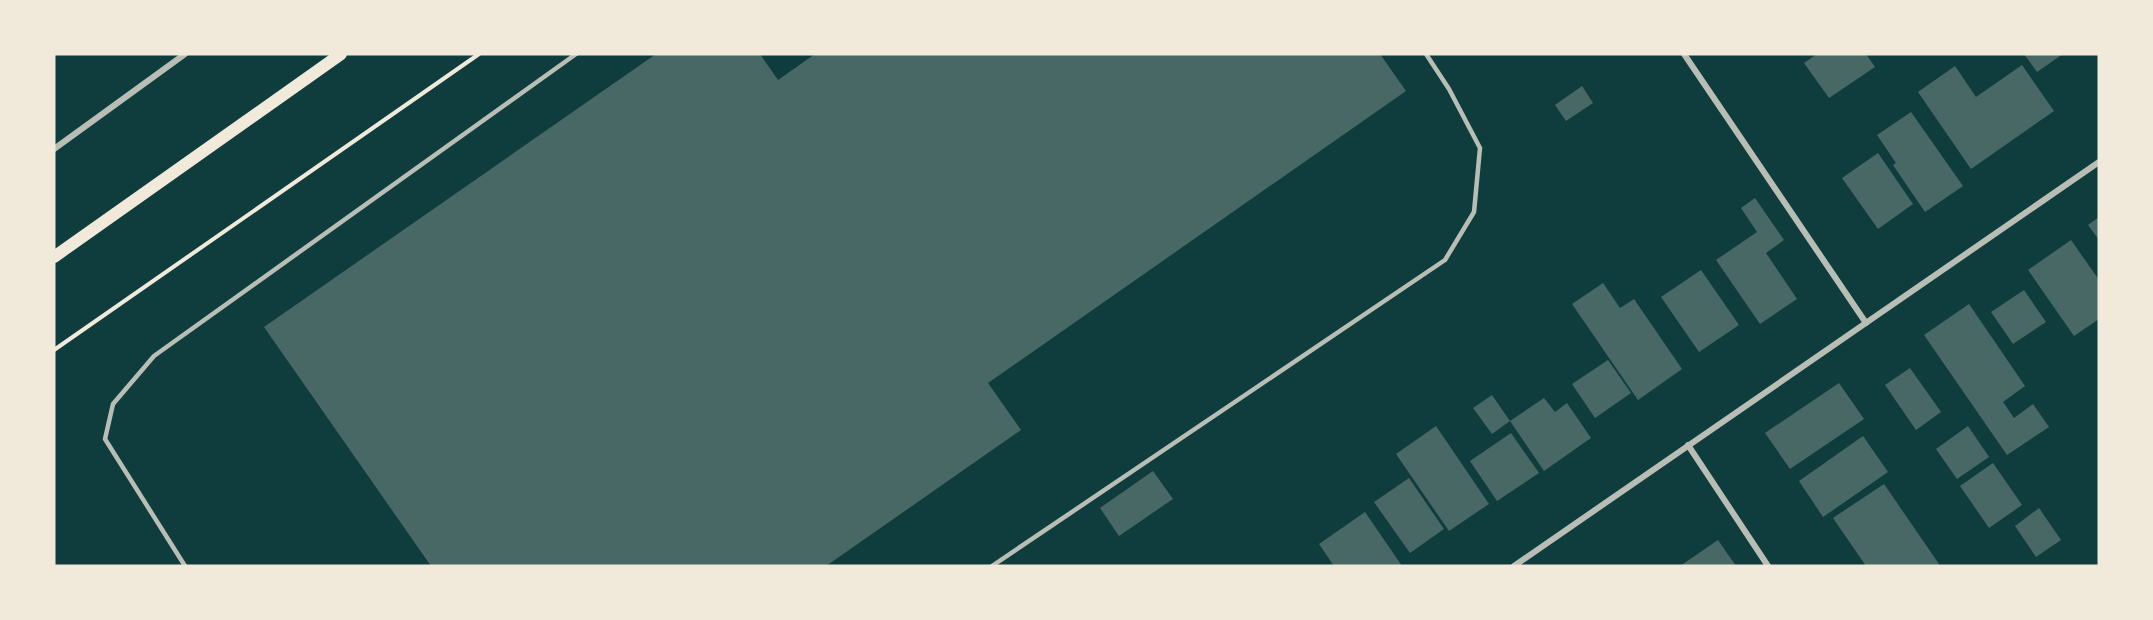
<svg xmlns="http://www.w3.org/2000/svg" width="2153" height="620" font-family="'Golos Text',sans-serif">
<style>
.building{fill:#486865}
.lines{fill:none;stroke-linecap:round;stroke-linejoin:round}
.path{stroke:#f1e9da;stroke-width:4}
.service{stroke:#b8beb3;stroke-width:4.5}
.minor{stroke:#b8beb3;stroke-width:6}
.secondary{stroke:#f1e9da;stroke-width:12}
</style>
<rect width="100%" height="100%" fill="#0f3d3e"/>
<g class="building">
<polygon points="656,54 760,54 778,80 815,54 1380,54 1406,91 988,383 1021,430 826,566 431,566 264,327"/>
<polygon points="1817,54 1866,54 1875,67 1829,98 1804,63"/>
<polygon points="2024,54 2063,54 2037,72"/>
<polygon points="2022,65 2054,111 1971,169 1918,92 1955,66 1976,97"/>
<polygon points="1582,86 1593,103 1566,121 1555,105"/>
<polygon points="1911,112 1963,186 1925,212 1893,165 1896,163 1877,135"/>
<polygon points="1878,153 1913,204 1878,229 1842,178"/>
<polygon points="1755,198 1784,240 1766,253 1797,299 1760,324 1716,260 1757,232 1741,208"/>
<polygon points="2099,217 2099,240 2088,225"/>
<polygon points="2071,240 2099,280 2099,319 2074,336 2028,270"/>
<polygon points="1701,270 1739,325 1699,352 1661,297"/>
<polygon points="1603,283 1620,308 1634,299 1682,369 1638,400 1572,304"/>
<polygon points="2024,290 2046,322 2013,344 1991,312"/>
<polygon points="1969,304 2025,386 2003,402 2014,418 2033,404 2049,427 2007,455 1924,335"/>
<polygon points="1608,360 1631,393 1595,418 1572,384"/>
<polygon points="1910,368 1941,412 1916,430 1885,385"/>
<polygon points="1839,383 1864,419 1790,469 1765,433"/>
<polygon points="1492,395 1510,421 1492,434 1473,408"/>
<polygon points="1544,398 1555,412 1567,403 1591,438 1544,471 1510,421"/>
<polygon points="1436,426 1489,504 1449,531 1396,454"/>
<polygon points="1968,426 1989,457 1957,479 1936,449"/>
<polygon points="1511,433 1539,473 1497,501 1470,461"/>
<polygon points="1863,436 1888,472 1823,517 1799,481"/>
<polygon points="1993,463 2022,505 1989,528 1960,486"/>
<polygon points="1153,471 1173,499 1119,536 1100,508"/>
<polygon points="1409,478 1444,529 1410,553 1374,502"/>
<polygon points="1884,484 1939,564 1936,566 1866,566 1833,518"/>
<polygon points="2039,508 2061,540 2036,557 2015,526"/>
<polygon points="1365,512 1402,566 1334,566 1319,544"/>
<polygon points="1718,540 1736,566 1680,566"/>
</g>
<g class="lines">
<polyline class="path" points="54,350 479,54"/>
<g class="service">
<polyline points="185,566 105,439 113,404 154,356 576,54"/>
<polyline points="992,566 1445,260 1474,212 1480,148 1449,89 1426,54"/>
</g>
<g class="minor">
<polyline points="1684,54 1866,323"/>
<polyline points="54,149 185,54"/>
<polyline points="1688,445 1768,566"/>
<polyline points="1514,566 2099,162"/>
</g>
<polyline class="secondary" points="54,257 341,54"/>
</g>
<rect width="2153" height="620" fill="none" stroke="#f1e9da" stroke-width="111"/>
</svg>
